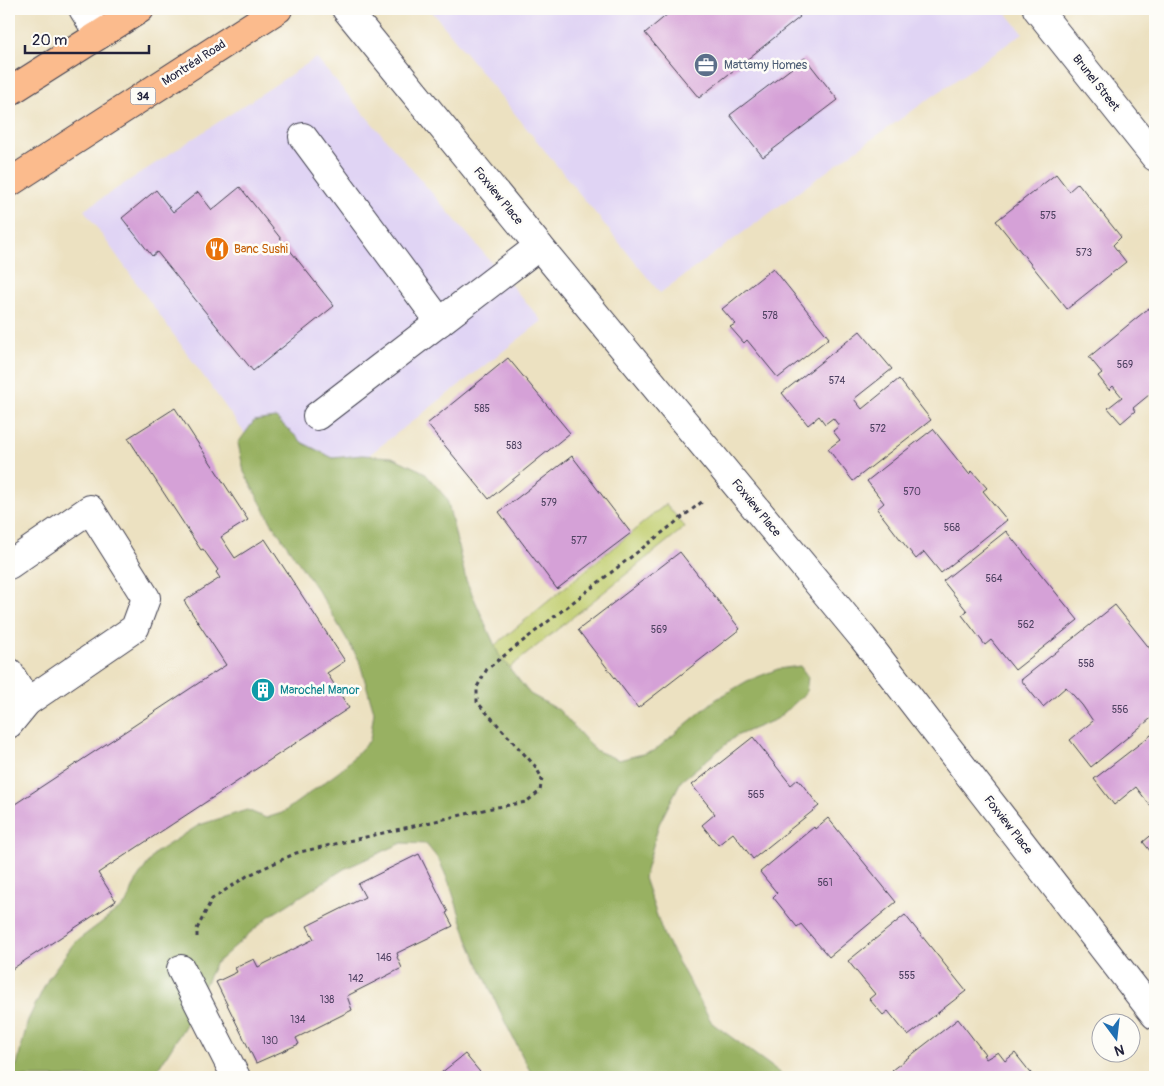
<svg xmlns="http://www.w3.org/2000/svg" width="1164" height="1086" font-family="Pangolin,sans-serif">
<style>
.built{fill:#e0d4f4}
.green{fill:#c1ce6f;stroke:#727855}
.forest{fill:#98b162;stroke:#5d6a4e}
.building{fill:#d5a1d7}
.lines{fill:none;stroke-linecap:round;stroke-linejoin:round}
.minor-casing{stroke:#403f4f;stroke-width:30}
.major-casing{stroke:#403f4f;stroke-width:30}
.path{stroke:#403f4f;stroke-width:3;stroke-dasharray:4 4;stroke-linecap:butt}
.minor{stroke:#fff;stroke-width:28}
.major{stroke:#fbbb8d;stroke-width:28}
.labels{text-anchor:middle;dominant-baseline:central;stroke-width:5;stroke-linejoin:round;paint-order:stroke}
.number-label{font-size:10px;fill:#4f4262}
.shield{fill:#fdfcf7;stroke:#646373;stroke-width:1}
.shield-label{font-size:11px;font-weight:bold;fill:#22223b}
.street-label{font-size:12px;fill:#22223b;stroke:#fdfcf7}
.service-label{font-size:12px;fill:#4e5e75;stroke:#fdfcf7;text-anchor:start}
.food-label{font-size:12px;fill:#c56008;stroke:#fdfcf7;text-anchor:start}
.culture-label{font-size:12px;fill:#0d838f;stroke:#fdfcf7;text-anchor:start}
</style>
<rect width="100%" height="100%" fill="#fdfcf7"/>
<filter id="ink" filterUnits="userSpaceOnUse"><feTurbulence type="fractalNoise" baseFrequency=".02" numOctaves="2"/><feDisplacementMap in="SourceGraphic" scale="10" xChannelSelector="R" yChannelSelector="G"/><feConvolveMatrix kernelMatrix="1 2 1 2 8 2 1 2 1" color-interpolation-filters="sRGB"/></filter>
<filter id="wash" filterUnits="userSpaceOnUse"><feTurbulence type="fractalNoise" baseFrequency=".0096" numOctaves="4" result="noise"/><feDisplacementMap in="SourceGraphic" scale="20" xChannelSelector="R" yChannelSelector="G"/><feGaussianBlur stdDeviation="1.12" result="paint"/><feColorMatrix in="noise" values="0 0 0 0 0 0 0 0 0 0 0 0 0 0 0 0 0 1.4 0 .05"/><feComposite in="paint" operator="in"/></filter>
<g filter="url(#wash)">
<rect width="100%" height="100%" fill="#ece1c1"/>
<g class="built">
<polygon points="430,9 1003,9 1023,33 852,153 660,293"/>
<polygon points="316,58 542,321 299,509 84,210"/>
</g>
<polygon class="green" points="666,504 685,527 503,673 443,688"/>
<polygon class="forest" points="276,418 303,443 333,458 362,455 392,457 424,472 447,499 466,580 499,655 530,694 559,710 595,750 619,760 654,751 715,700 747,681 778,669 800,666 808,677 806,693 777,719 736,736 681,781 659,824 644,878 664,936 712,1023 786,1077 533,1077 505,1022 468,940 450,885 439,860 426,844 402,843 344,869 268,917 215,964 185,1026 153,1077 9,1077 9,1073 17,1065 28,1020 49,977 74,943 126,904 137,879 155,853 199,825 247,810 266,818 282,813 340,771 370,740 374,712 359,660 322,597 271,522 244,472 238,443 254,421"/>
<g id="blocks">
<g class="building">
<polygon points="674,9 793,9 800,17 699,98 645,33"/>
<polygon points="805,58 838,100 763,157 730,115"/>
<polygon points="1056,174 1069,191 1078,183 1121,237 1113,245 1126,262 1067,309 996,221"/>
<polygon points="240,187 334,306 253,371 157,252 152,256 122,218 156,190 173,212 198,192 212,210"/>
<polygon points="773,268 829,338 778,378 747,340 744,343 730,327 735,324 722,309"/>
<polygon points="1155,303 1155,390 1133,408 1135,411 1121,423 1108,408 1122,397 1113,386 1109,390 1098,376 1102,373 1089,357"/>
<polygon points="860,331 892,369 854,399 862,409 899,379 931,420 853,481 828,449 840,440 833,431 839,426 833,418 825,424 819,416 808,425 782,393"/>
<polygon points="508,358 570,433 489,499 427,424"/>
<polygon points="175,408 248,520 221,537 235,558 265,539 345,661 327,673 349,708 98,873 116,901 9,971 9,808 226,665 184,601 220,578 216,572 218,570 203,549 201,550 128,438"/>
<polygon points="933,429 969,474 972,471 987,488 983,491 1007,520 941,573 924,552 916,559 897,535 877,509 884,503 867,481"/>
<polygon points="572,456 631,533 557,589 499,512"/>
<polygon points="1006,531 1078,620 1015,670 991,640 985,645 962,615 967,611 943,581"/>
<polygon points="680,552 740,629 638,708 578,630"/>
<polygon points="1115,605 1155,655 1155,715 1091,767 1070,740 1093,721 1082,705 1066,687 1043,707 1021,680"/>
<polygon points="1155,732 1155,812 1136,787 1114,805 1094,779"/>
<polygon points="753,737 791,785 798,779 819,806 753,859 733,833 718,845 702,825 715,814 692,785"/>
<polygon points="828,818 896,902 829,957 801,924 797,927 773,897 777,893 760,872 814,827 815,829"/>
<polygon points="1155,832 1155,857 1143,842"/>
<polygon points="419,854 448,912 446,913 453,926 397,953 398,956 397,957 402,968 347,996 352,1010 296,1038 299,1044 256,1063 216,982 237,972 235,968 254,959 258,967 314,939 307,926 365,897 358,884"/>
<polygon points="905,915 966,991 908,1036 888,1011 883,1015 869,999 875,994 848,961"/>
<polygon points="958,1019 985,1054 983,1055 986,1059 998,1052 1005,1061 1015,1053 1034,1077 898,1077 892,1070"/>
<polygon points="465,1054 484,1077 436,1077"/>
</g>
</g>
</g>
<g filter="url(#ink)">
<use href="#blocks" fill-opacity="0" stroke="#403f4f" stroke-width="1"/>
<g class="lines">
<g class="minor-casing">
<g id="minor">
<polyline points="83,9 99,35"/>
<polyline points="346,9 539,246 863,638 1155,1015"/>
<polyline points="1037,9 1155,157"/>
<polyline points="303,137 440,322"/>
<polyline points="317,416 539,246"/>
<polyline points="9,565 90,509 146,598 135,628 27,702"/>
<polyline points="9,672 27,702 9,724"/>
<polyline points="181,969 236,1077"/>
</g>
</g>
<g class="major-casing">
<g id="major">
<polyline points="9,92 140,9"/>
<polyline points="9,183 278,9"/>
</g>
</g>
<polyline class="path" points="197,937 197,929 212,899 247,876 296,853 492,808 526,802 540,791 542,778 535,766 477,702 477,687 487,669 703,501"/>
<use href="#minor" class="minor"/>
<use href="#major" class="major"/>
</g>
</g>
<defs>
<g id="office-disc" transform="scale(1.25)"><circle r="9.5" fill="#5c6f8a" stroke="#fdfcf7"/><path d="M-6-3h4V-5.5h4V-3h4V5H-6ZM-1-4.5V-3h2v-1.5ZM-6 0V1H6V0Z" fill="#fff"/></g>
<g id="restaurant-disc" transform="scale(1.25)"><circle r="9.5" fill="#e8710a" stroke="#fdfcf7"/><path d="M-5-6h1v4h1v-4h1v4h1v-4h1v5L-1.5 .5V6h-2V.5L-5-1ZM5-6V6H3V1.5H1.5Q1.5-4 5-6Z" fill="#fff"/></g>
<g id="building-disc" transform="scale(1.25)"><circle r="9.5" fill="#0f9aa8" stroke="#fdfcf7"/><path d="M-4-6H4V6H1V3H-1V6H-4ZM-2.5-4.3h1.7v1.8h-1.7ZM.8-4.3h1.7v1.8H.8ZM-2.5-1h1.7V.8h-1.7ZM.8-1h1.7V.8H.8Z" fill="#fff"/></g>
</defs>
<g fill-rule="evenodd">
<use href="#office-disc" x="706" y="65"/>
<use href="#restaurant-disc" x="217" y="249"/>
<use href="#building-disc" x="263" y="690"/>
</g>
<g class="labels">
<g class="number-label">
<text x="1048" y="216">575</text>
<text x="1084" y="253">573</text>
<text x="770" y="316">578</text>
<text x="1125" y="365">569</text>
<text x="837" y="381">574</text>
<text x="482" y="409">585</text>
<text x="878" y="429">572</text>
<text x="514" y="446">583</text>
<text x="912" y="492">570</text>
<text x="549" y="503">579</text>
<text x="952" y="528">568</text>
<text x="579" y="541">577</text>
<text x="994" y="579">564</text>
<text x="1026" y="625">562</text>
<text x="659" y="630">569</text>
<text x="1086" y="664">558</text>
<text x="1120" y="710">556</text>
<text x="756" y="795">565</text>
<text x="825" y="883">561</text>
<text x="384" y="958">146</text>
<text x="907" y="976">555</text>
<text x="356" y="979">142</text>
<text x="327" y="1000">138</text>
<text x="298" y="1020">134</text>
<text x="270" y="1041">130</text>
</g>
<rect class="shield" x="130.5" y="87.5" width="25" height="17" rx="4"/>
<g class="shield-label">
<text x="143" y="96">34</text>
</g>
<g class="street-label">
<text transform="translate(194 63) rotate(-33)">Montréal Road</text>
<text transform="translate(1096 83) rotate(52)">Brunel Street</text>
<text transform="translate(498 196) rotate(51)">Foxview Place</text>
<text transform="translate(756 508) rotate(51)">Foxview Place</text>
<text transform="translate(1008 825) rotate(52)">Foxview Place</text>
</g>
<g class="service-label">
<text x="724" y="65">Mattamy Homes</text>
</g>
<g class="food-label">
<text x="234" y="249">Banc Sushi</text>
</g>
<g class="culture-label">
<text x="280" y="690">Marochel Manor</text>
</g>
</g>
<rect width="1164" height="1086" fill="none" stroke="#fdfcf7" stroke-width="30"/>
<g transform="translate(1116 1038) rotate(165)"><circle r="24" fill="#fdfcf7" stroke="#a5a5ac"/>
<path d="M0-4L9 19L0 12L-9 19Z" fill="#1f6fb2"/>
<text y="-8" font-size="14" font-weight="bold" text-anchor="middle" fill="#22223b">N</text>
</g>
<path d="M25 45v8h124v-8" fill="none" stroke="#22223b" stroke-width="2.5"/>
<text x="32" y="45" font-size="15" fill="#22223b" stroke="#fdfcf7" stroke-width="4" paint-order="stroke">20 m</text>
</svg>
